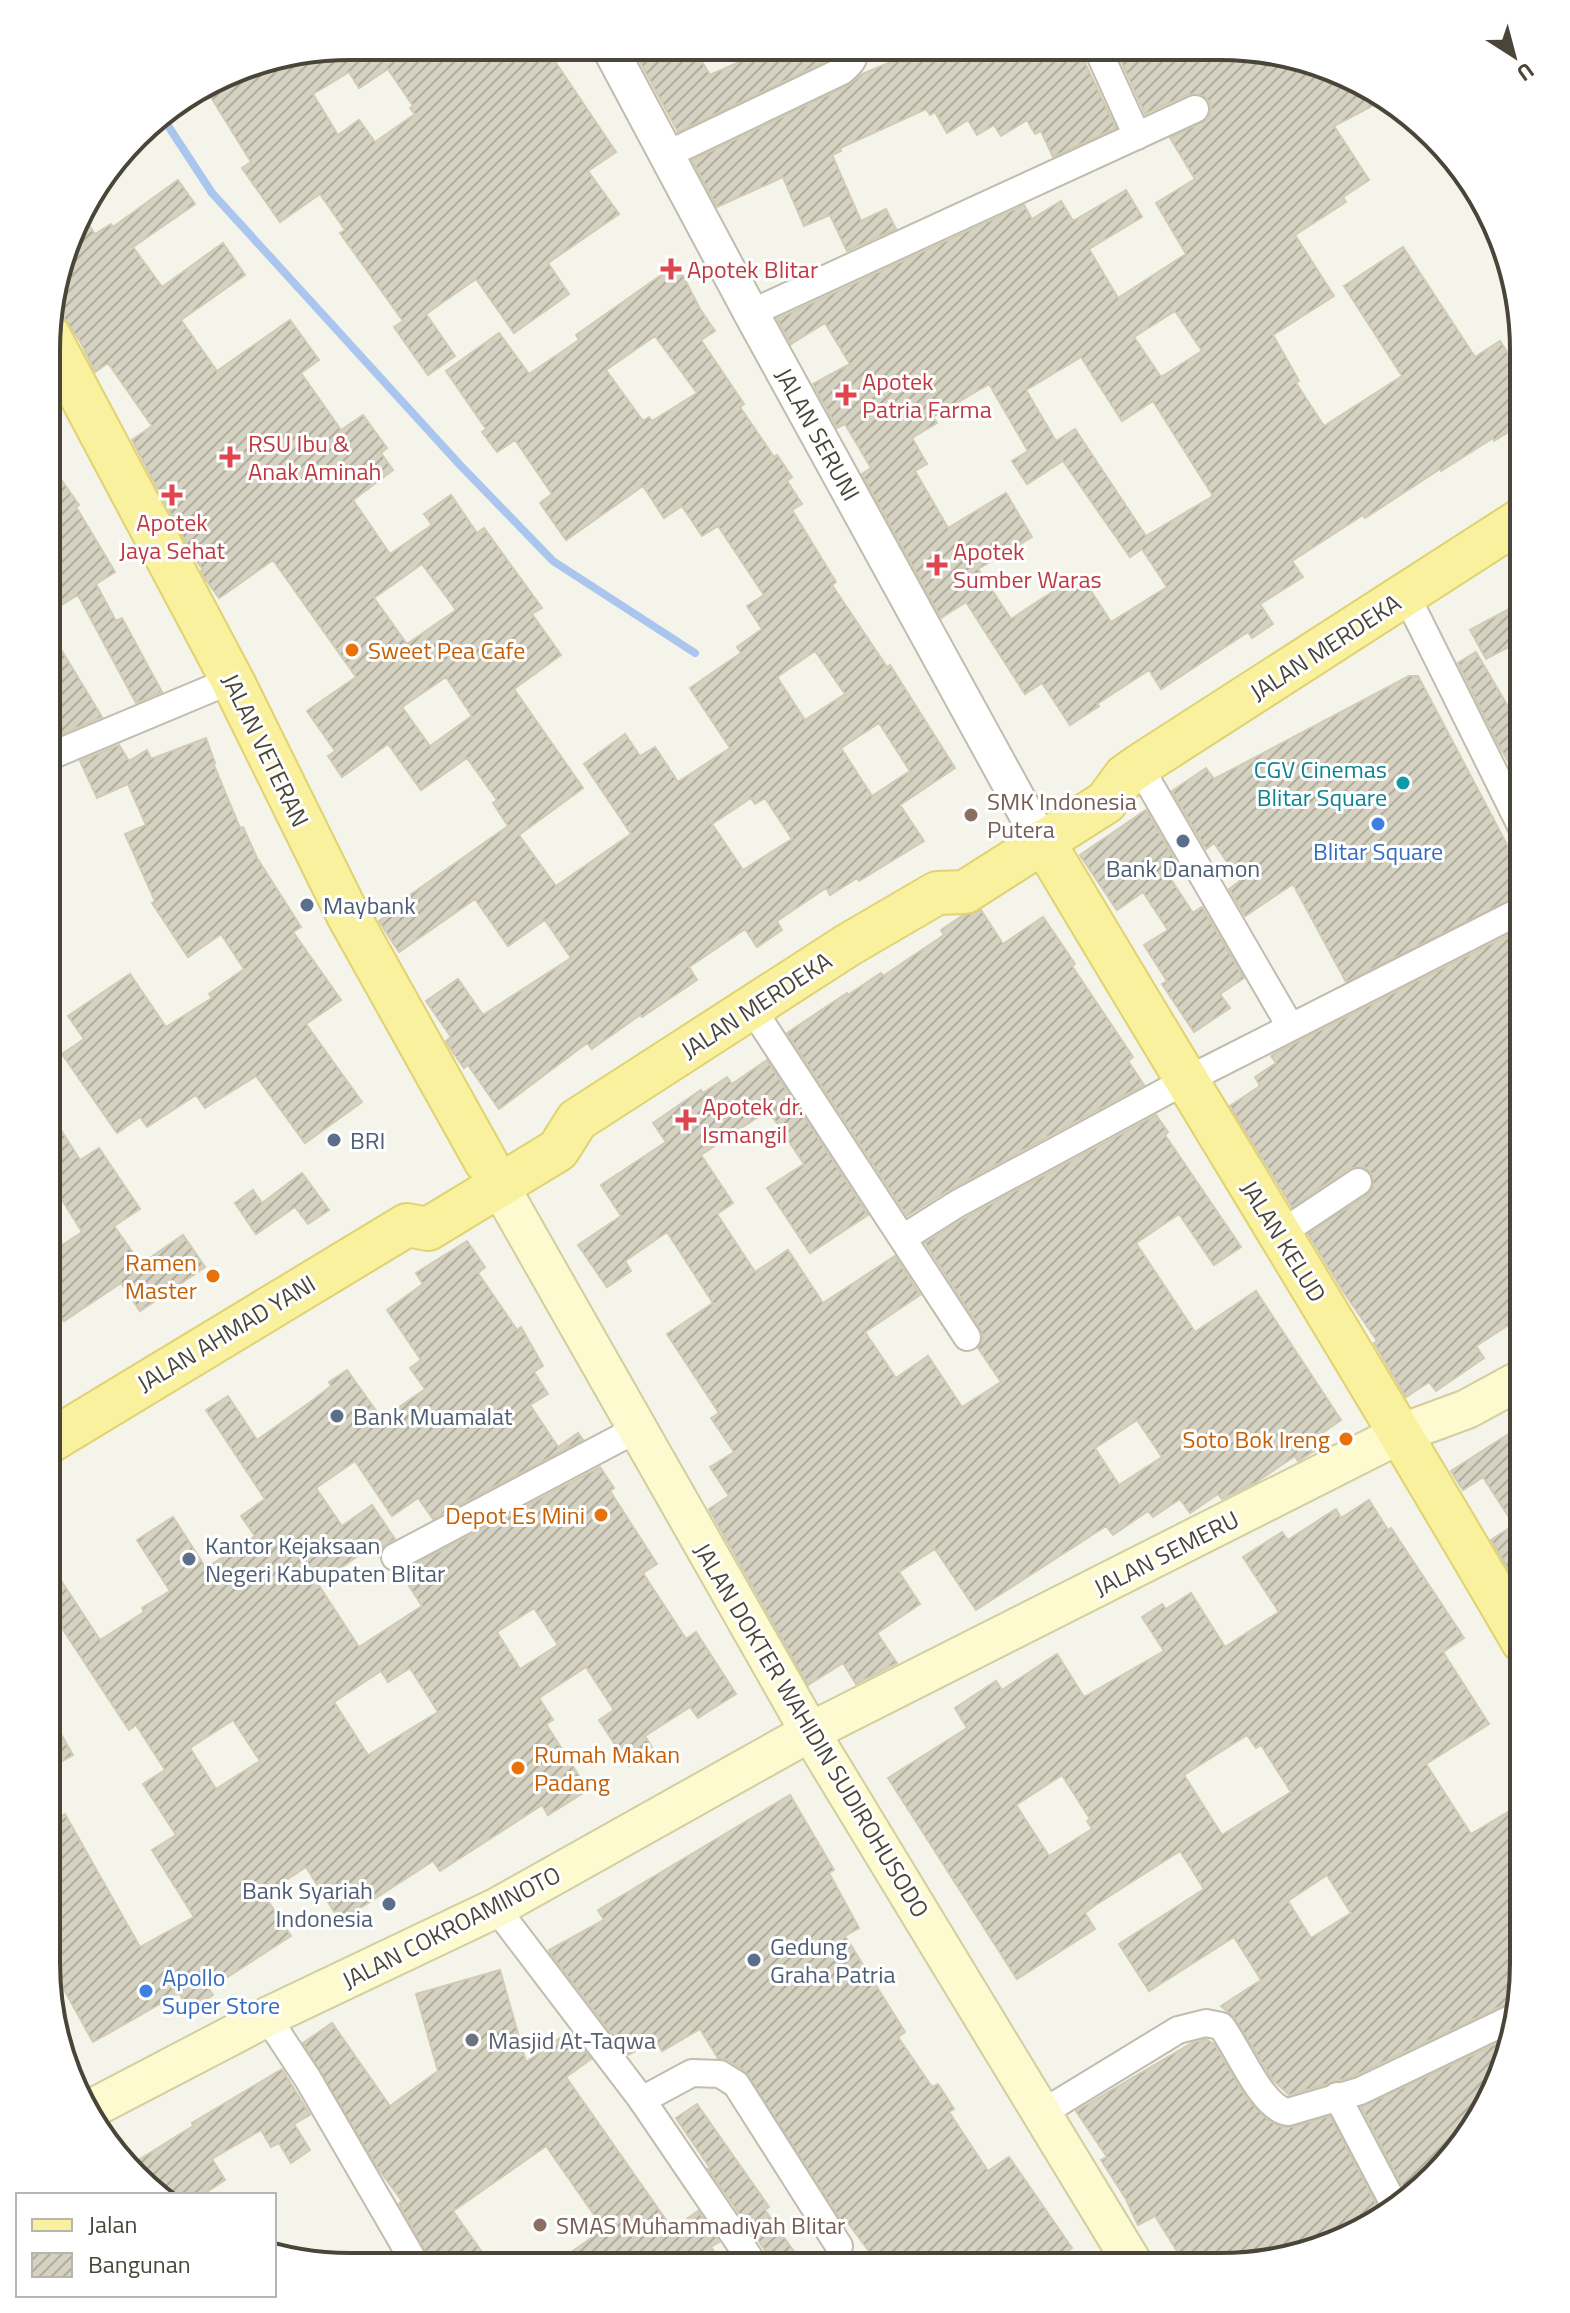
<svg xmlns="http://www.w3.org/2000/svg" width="1570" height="2313" font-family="'Titillium Web',sans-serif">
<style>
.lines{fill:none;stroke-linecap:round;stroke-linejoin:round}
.stream{stroke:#abc6ee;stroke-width:8}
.building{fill:url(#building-hatch);stroke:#d1cbb4;stroke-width:2;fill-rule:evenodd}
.minor-casing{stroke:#c0bdae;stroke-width:30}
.tertiary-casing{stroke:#c0bdae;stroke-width:38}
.secondary-casing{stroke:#d2ce9d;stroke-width:42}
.primary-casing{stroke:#dfd26f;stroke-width:46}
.minor{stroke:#fff;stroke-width:26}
.tertiary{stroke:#fff;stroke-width:34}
.secondary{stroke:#fcface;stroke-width:38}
.primary{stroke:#faf19f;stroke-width:42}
.health-dot{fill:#e0444e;stroke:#fff;stroke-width:3}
.food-dot{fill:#e8710a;stroke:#fff;stroke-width:3}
.culture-dot{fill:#0f9aa8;stroke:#fff;stroke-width:3}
.education-dot{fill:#8d6e63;stroke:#fff;stroke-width:3}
.shop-dot{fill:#3f7fe0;stroke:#fff;stroke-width:3}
.service-dot{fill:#5c6f8a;stroke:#fff;stroke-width:3}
.worship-dot{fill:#6b7280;stroke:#fff;stroke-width:3}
.labels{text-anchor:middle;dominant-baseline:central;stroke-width:6;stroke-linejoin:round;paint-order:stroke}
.health-label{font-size:24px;fill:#be3a42;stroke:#fff;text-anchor:start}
.street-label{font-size:24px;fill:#494639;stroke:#fff}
.food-label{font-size:24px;fill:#c56008;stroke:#fff;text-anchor:end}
.culture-label{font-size:24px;fill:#0d838f;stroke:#fff;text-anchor:end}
.education-label{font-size:24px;fill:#785e54;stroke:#fff;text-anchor:start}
.shop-label{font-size:24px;fill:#366cbe;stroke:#fff}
.service-label{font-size:24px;fill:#4e5e75;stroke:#fff;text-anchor:start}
.worship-label{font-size:24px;fill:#5b616d;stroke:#fff;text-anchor:start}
.rim{fill:none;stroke:#494639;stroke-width:4}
</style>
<defs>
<pattern id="building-hatch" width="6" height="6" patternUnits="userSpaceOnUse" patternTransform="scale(2)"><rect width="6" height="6" fill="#d6d2c1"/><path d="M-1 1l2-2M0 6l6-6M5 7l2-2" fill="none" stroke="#b0ac9e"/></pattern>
</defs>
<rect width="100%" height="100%" fill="#f5f4eb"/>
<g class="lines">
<polyline class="stream" points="161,115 212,193 460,465 553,561 695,653"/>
</g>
<g class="building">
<path d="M 350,46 L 573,47 L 554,60 L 616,152 L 588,171 L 619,214 L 548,263 L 569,294 L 514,333 L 476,279 L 426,314 L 455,356 L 428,375 L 394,327 L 403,321 L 340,233 L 345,230 L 320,194 L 280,222 L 242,168 L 251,162 L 206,89 L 252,62 ZM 388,69 L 413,106 L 410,108 L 415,114 L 375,142 L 359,120 L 338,135 L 313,94 L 349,72 L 359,88 Z"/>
<polygon points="632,47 693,47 710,75 773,47 837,47 838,53 833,58 678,132"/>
<polygon points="900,48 1078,48 1116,128 1053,157 1041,131 1035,134 1027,120 1001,136 994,125 977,135 968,120 947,133 935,112 930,115 926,109 840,148 841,151 832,155 861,221 886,209 896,229 847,251 830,215 804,226 783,177 717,207 692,160 849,85 862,74 905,56"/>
<path d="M 1115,48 L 1245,49 L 1252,61 L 1270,51 L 1336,69 L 1387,98 L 1334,126 L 1369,180 L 1343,197 L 1346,202 L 1295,235 L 1334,296 L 1273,335 L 1299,381 L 1296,383 L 1324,426 L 1402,376 L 1344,286 L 1403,247 L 1475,357 L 1500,341 L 1524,378 L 1524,422 L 1494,441 L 1493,438 L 1441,471 L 1440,469 L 1365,518 L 1363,515 L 1292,561 L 1303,577 L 1260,604 L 1273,624 L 1252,638 L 1248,632 L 1161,689 L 1149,670 L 1097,704 L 1099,706 L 1070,725 L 1042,683 L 1025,694 L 966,602 L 941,618 L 862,474 L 871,468 L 845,424 L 837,428 L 813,384 L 850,364 L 825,323 L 791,344 L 777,319 L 1024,205 L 1032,219 L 1061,201 L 1073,221 L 1126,190 L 1142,217 L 1089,249 L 1118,298 L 1186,254 L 1156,203 L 1195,179 L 1170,138 L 1208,119 L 1211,111 L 1210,103 L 1204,96 L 1189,94 L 1145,114 ZM 1175,311 L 1202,351 L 1161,377 L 1134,337 ZM 1081,357 L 1122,421 L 1153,401 L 1213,496 L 1146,536 L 1075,429 L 1056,441 L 1026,390 ZM 989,384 L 1028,451 L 1012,461 L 1027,484 L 1063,461 L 1130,557 L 1142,549 L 1167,587 L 1111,622 L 1080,574 L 1011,619 L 978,569 L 1032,537 L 1006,493 L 948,528 L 915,471 L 927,464 L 912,438 L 937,423 L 933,417 Z"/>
<path d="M 178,180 L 195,204 L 133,247 L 162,287 L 223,243 L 245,275 L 181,320 L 217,371 L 290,320 L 319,360 L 301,373 L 341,430 L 363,415 L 387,448 L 381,453 L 393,470 L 353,500 L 390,554 L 432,525 L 424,514 L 451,495 L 477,533 L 484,528 L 542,608 L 532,614 L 561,655 L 514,689 L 583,788 L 519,835 L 556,886 L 631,834 L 584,764 L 625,734 L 640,756 L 655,747 L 678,782 L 730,748 L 690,688 L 741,653 L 737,647 L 762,629 L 747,606 L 764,595 L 718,526 L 702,536 L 682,506 L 664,518 L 643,486 L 566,540 L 540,503 L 552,494 L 515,440 L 497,452 L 482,432 L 486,429 L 446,371 L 499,333 L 529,374 L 579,340 L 576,335 L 677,264 L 700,309 L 715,331 L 701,340 L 744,404 L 740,407 L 774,457 L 777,455 L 792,477 L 787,481 L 802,504 L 792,510 L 836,582 L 832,585 L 887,667 L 890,665 L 955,768 L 900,805 L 924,841 L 859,881 L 857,878 L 830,895 L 826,888 L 777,921 L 782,930 L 757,947 L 745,929 L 689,967 L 697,980 L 642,1017 L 640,1015 L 592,1049 L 587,1043 L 499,1109 L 468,1065 L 464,1068 L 450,1048 L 446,1041 L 451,1037 L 426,1001 L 458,979 L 483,1015 L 571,958 L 545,920 L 508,946 L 475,899 L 399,952 L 379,921 L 405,903 L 403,900 L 508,826 L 493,803 L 497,800 L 467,758 L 421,790 L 388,744 L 342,777 L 328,756 L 335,751 L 307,711 L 356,677 L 273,560 L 219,598 L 204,577 L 201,571 L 203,570 L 193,556 L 132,440 L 152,426 L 108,363 L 95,372 L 80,341 L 53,302 L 81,214 L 95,234 L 111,224 L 113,227 ZM 655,336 L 697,393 L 652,421 L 649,417 L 643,421 L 606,370 ZM 422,564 L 456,610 L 407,644 L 374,598 ZM 815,651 L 845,694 L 805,720 L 777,677 ZM 446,677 L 472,716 L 430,746 L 402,707 ZM 879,723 L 910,771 L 872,796 L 841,748 ZM 751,798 L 755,804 L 765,798 L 792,839 L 743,870 L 712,824 Z"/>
<polygon points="48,461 79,505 76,507 115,572 96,584 116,621 122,618 162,692 136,703 78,595 48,613"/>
<polygon points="1524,601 1524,639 1486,659 1470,630"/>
<polygon points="48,628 102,717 48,740"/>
<polygon points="1476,652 1524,734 1524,788 1498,744 1458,663"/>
<polygon points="1409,676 1418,676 1524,877 1524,893 1346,982 1293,884 1245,916 1229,889 1240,881 1214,843 1206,849 1172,791 1206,768 1214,779"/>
<polygon points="206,738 215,763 213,763 240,828 243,827 257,858 301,927 293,932 341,1000 306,1024 362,1102 305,1143 256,1076 205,1108 196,1095 147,1127 140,1117 117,1133 62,1054 84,1039 68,1016 130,974 166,1027 212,998 209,994 244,969 221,934 188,957 152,903 155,901 125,834 146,825 128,784 97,798 80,761 119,745 129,761 147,750 151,759"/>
<polygon points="1146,810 1179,867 1168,875 1193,913 1202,907 1244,978 1220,994 1230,1008 1194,1032 1162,984 1167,981 1144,945 1168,930 1143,892 1117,910 1080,855"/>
<polygon points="981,910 1003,944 1043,917 1075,964 1072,966 1133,1057 1128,1061 1144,1085 949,1190 907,1216 787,1033 847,993 848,995 881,973 883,976 944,935 941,930 962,916"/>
<polygon points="1512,933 1524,951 1524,1315 1476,1346 1484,1358 1436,1391 1429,1382 1406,1397 1374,1343 1377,1341 1343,1291 1308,1234 1367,1195 1373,1188 1372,1174 1364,1167 1350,1168 1292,1207 1230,1106 1260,1086 1255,1077 1276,1063 1271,1056 1277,1052"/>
<path d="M 767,1060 L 868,1215 L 810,1253 L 767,1188 L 804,1164 L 768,1110 L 701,1155 L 733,1203 L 717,1214 L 755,1272 L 788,1250 L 823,1303 L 895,1256 L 920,1295 L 865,1332 L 896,1378 L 928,1356 L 962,1407 L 1001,1382 L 978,1348 L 983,1337 L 980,1328 L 925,1243 L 965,1218 L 1156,1115 L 1168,1132 L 1165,1135 L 1241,1247 L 1214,1265 L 1179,1214 L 1136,1243 L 1195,1332 L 1256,1291 L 1341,1420 L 1321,1434 L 1327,1443 L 1298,1461 L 1295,1456 L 1255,1483 L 1222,1499 L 1218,1494 L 1190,1513 L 1180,1499 L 1153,1517 L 1148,1511 L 1113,1535 L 1106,1526 L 976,1610 L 935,1549 L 899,1572 L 920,1604 L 877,1633 L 897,1663 L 856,1684 L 843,1663 L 808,1685 L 709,1509 L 729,1496 L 710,1467 L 734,1452 L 711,1418 L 719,1413 L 667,1334 L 713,1303 L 667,1232 L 625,1261 L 631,1271 L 607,1287 L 578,1245 L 621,1216 L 601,1185 L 666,1142 L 653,1123 L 701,1090 L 703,1093 L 727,1077 L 732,1084 ZM 1137,1420 L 1162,1457 L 1119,1485 L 1095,1448 Z"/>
<polygon points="47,1108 80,1160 99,1148 140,1209 114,1226 141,1264 183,1235 205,1267 140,1311 121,1283 64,1321 47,1295 47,1255 82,1232 56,1190 47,1195"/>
<polygon points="302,1173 329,1210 308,1224 295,1207 256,1234 235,1203 253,1190 262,1203"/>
<path d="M 467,1241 L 485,1267 L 478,1273 L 517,1330 L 521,1327 L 543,1366 L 534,1372 L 548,1394 L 530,1405 L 558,1447 L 578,1433 L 583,1440 L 433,1519 L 418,1498 L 392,1516 L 355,1461 L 316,1488 L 342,1526 L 372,1505 L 395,1539 L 382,1548 L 379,1556 L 372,1546 L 318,1584 L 359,1647 L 422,1606 L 400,1572 L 600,1467 L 614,1488 L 610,1491 L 657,1564 L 643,1573 L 686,1639 L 696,1632 L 736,1694 L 698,1718 L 690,1707 L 645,1736 L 654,1751 L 629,1766 L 599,1720 L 614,1710 L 586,1667 L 539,1698 L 553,1720 L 546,1724 L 588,1790 L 548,1815 L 542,1805 L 440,1871 L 433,1861 L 340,1921 L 306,1867 L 264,1895 L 291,1936 L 209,1989 L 213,1995 L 189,2010 L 179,1993 L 93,2042 L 46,1957 L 46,1825 L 65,1814 L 140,1947 L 194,1917 L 152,1850 L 176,1835 L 143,1784 L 165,1770 L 136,1725 L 129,1730 L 56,1619 L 47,1625 L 47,1559 L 100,1640 L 144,1612 L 142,1608 L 170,1591 L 137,1540 L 173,1517 L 206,1568 L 255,1536 L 241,1516 L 265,1499 L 206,1410 L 228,1396 L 257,1440 L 313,1400 L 331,1386 L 329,1382 L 347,1370 L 382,1419 L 425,1389 L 410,1368 L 421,1360 L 387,1310 L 423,1284 L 416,1273 ZM 534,1608 L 558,1645 L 520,1669 L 497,1632 ZM 410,1668 L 438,1712 L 368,1755 L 334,1702 L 381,1671 L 388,1682 ZM 233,1720 L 260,1761 L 216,1789 L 190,1748 Z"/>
<polygon points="1524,1424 1523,1559 1508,1569 1491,1540 1514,1525 1483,1477 1463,1490 1451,1471"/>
<path d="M 1369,1500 L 1388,1530 L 1391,1528 L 1464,1638 L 1443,1652 L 1489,1724 L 1426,1764 L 1471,1834 L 1523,1803 L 1523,1983 L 1520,2001 L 1510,2002 L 1354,2076 L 1289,2095 L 1272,2079 L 1234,2017 L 1221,2006 L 1261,1980 L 1234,1937 L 1149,1991 L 1119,1944 L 1204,1889 L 1180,1851 L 1094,1906 L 1085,1913 L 1095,1929 L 1017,1979 L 888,1778 L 967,1728 L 955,1708 L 996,1681 L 1002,1690 L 1057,1654 L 1084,1697 L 1164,1651 L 1142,1617 L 1162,1604 L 1166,1609 L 1191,1593 L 1225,1647 L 1279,1612 L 1243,1557 L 1282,1532 L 1288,1540 L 1336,1509 L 1341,1518 ZM 1247,1735 L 1256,1748 L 1261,1745 L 1291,1792 L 1222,1835 L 1184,1775 ZM 1062,1775 L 1090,1819 L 1087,1821 L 1092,1829 L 1049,1856 L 1016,1805 ZM 1327,1875 L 1351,1913 L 1311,1938 L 1288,1901 Z"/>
<polygon points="46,1708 73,1755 46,1770"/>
<polygon points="790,1795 834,1870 829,1873 859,1928 845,1936 905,2032 898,2037 932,2087 938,2084 954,2109 949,2112 988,2171 1009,2157 1072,2248 1068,2251 1078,2267 880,2266 848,2223 845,2226 745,2071 728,2060 718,2058 700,2029 662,2051 656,2040 628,2055 550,1953 549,1950 604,1920 598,1910"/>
<polygon points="500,1970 526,2062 570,2031 591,2059 566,2077 669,2224 674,2228 698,2211 719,2242 711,2247 724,2266 553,2265 604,2229 546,2146 453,2211 491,2265 433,2265 399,2204 402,2201 377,2167 303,2043 332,2023 390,2106 438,2071 416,1994"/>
<polygon points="1513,2036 1508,2061 1475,2127 1455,2140 1460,2147 1420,2192 1409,2199 1361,2107"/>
<polygon points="1206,2039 1214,2044 1247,2099 1268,2120 1282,2127 1292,2127 1330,2116 1383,2217 1357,2234 1350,2224 1318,2244 1220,2267 1187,2267 1155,2216 1138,2225 1126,2199 1101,2160 1107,2157 1076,2111 1192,2043"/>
<polygon points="282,2069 310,2115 294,2124 310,2150 291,2163 279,2143 271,2147 261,2130 212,2159 225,2180 202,2195 157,2195 126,2168 193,2126 192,2123"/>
<polygon points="697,2104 769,2207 765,2210 804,2266 776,2266 708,2169 710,2168 676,2118"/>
</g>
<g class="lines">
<g class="minor-casing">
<g id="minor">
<polyline points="1097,48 1137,136"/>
<path d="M 666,155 L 842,71 C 850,64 857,58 853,47"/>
<polyline points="751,313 1195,109"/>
<polyline points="1406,595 1524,832"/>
<polyline points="48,757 232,680"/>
<polyline points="1139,766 1290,1026"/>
<polyline points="751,1007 967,1337"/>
<polyline points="1280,1234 1358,1182"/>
<polyline points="903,1238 957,1204 1185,1081 1524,909"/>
<polyline points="395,1557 637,1429"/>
<polyline points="496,1908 642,2100 755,2266"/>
<polyline points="267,2017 308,2079 416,2265"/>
<polyline points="1337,2096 1396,2208"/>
<polyline points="642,2100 692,2073 720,2074 736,2084 839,2246"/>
<path d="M 1042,2113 L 1178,2030 L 1206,2023 L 1221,2026 C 1238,2047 1261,2108 1288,2112 L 1360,2091 L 1517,2016"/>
</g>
</g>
<g class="tertiary-casing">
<polyline id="tertiary" points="609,47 751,313 1030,821"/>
</g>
<g class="secondary-casing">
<g id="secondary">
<polyline points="500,1187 810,1732 1135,2267"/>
<polyline points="87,2111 267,2017 496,1908 810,1732 1402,1433 1467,1409 1524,1378"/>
</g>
</g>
<g class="primary-casing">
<g id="primary">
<polyline points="49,336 232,680 348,915 486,1162"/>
<path d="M 1043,841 C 1202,1109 1367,1373 1523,1642"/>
<polyline points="47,1443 407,1225 428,1229 558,1150 577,1120 848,945 937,893 965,892 1106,802 1125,776 1139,766 1524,518"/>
</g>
</g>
<use href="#minor" class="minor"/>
<use href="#tertiary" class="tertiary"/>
<use href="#secondary" class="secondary"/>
<use href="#primary" class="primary"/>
</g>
<g class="health-dot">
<path d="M667 257h8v8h8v8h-8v8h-8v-8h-8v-8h8z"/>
<path d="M842 383h8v8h8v8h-8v8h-8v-8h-8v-8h8z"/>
<path d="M226 445h8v8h8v8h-8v8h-8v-8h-8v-8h8z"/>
<path d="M168 483h8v8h8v8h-8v8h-8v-8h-8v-8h8z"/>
<path d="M933 553h8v8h8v8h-8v8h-8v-8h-8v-8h8z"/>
<path d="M682 1108h8v8h8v8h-8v8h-8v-8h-8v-8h8z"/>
</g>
<g class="food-dot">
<circle cx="352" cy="650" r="8"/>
<circle cx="213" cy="1276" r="8"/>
<circle cx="1346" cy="1439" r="8"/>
<circle cx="601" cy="1515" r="8"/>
<circle cx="518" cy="1768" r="8"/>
</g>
<circle class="culture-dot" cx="1403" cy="783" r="8"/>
<g class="education-dot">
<circle cx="971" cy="815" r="8"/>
<circle cx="540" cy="2225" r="8"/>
</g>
<g class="shop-dot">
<circle cx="1378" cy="824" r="8"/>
<circle cx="146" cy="1991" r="8"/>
</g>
<g class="service-dot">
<circle cx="1183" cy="841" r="8"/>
<circle cx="307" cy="905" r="8"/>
<circle cx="334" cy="1140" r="8"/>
<circle cx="337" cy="1416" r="8"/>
<circle cx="189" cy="1559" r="8"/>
<circle cx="389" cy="1904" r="8"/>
<circle cx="754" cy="1960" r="8"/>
</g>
<circle class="worship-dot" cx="472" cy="2040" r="8"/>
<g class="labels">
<g class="health-label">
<text x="687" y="269">Apotek Blitar</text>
<text x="862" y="381">Apotek<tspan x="862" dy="28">Patria Farma</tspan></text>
<text x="248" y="443">RSU Ibu &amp;<tspan x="248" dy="28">Anak Aminah</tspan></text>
<text x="172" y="522" text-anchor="middle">Apotek<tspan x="172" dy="28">Jaya Sehat</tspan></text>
<text x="953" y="551">Apotek<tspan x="953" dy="28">Sumber Waras</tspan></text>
<text x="702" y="1106">Apotek dr.<tspan x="702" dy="28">Ismangil</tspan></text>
</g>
<g class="street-label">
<text transform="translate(818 434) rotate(61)">JALAN SERUNI</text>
<text transform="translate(1325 647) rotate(-33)">JALAN MERDEKA</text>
<text transform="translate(266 750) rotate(64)">JALAN VETERAN</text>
<text transform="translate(756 1005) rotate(-33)">JALAN MERDEKA</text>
<text transform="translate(1284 1241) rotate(58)">JALAN KELUD</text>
<text transform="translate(226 1333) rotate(-31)">JALAN AHMAD YANI</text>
<text transform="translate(1166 1553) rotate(-27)">JALAN SEMERU</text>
<text transform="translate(812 1730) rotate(59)">JALAN DOKTER WAHIDIN SUDIROHUSODO</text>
<text transform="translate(451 1927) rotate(-27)">JALAN COKROAMINOTO</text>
</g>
<g class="food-label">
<text x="368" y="650" text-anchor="start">Sweet Pea Cafe</text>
<text x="197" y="1262">Ramen<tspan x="197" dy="28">Master</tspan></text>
<text x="1330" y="1439">Soto Bok Ireng</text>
<text x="585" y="1515">Depot Es Mini</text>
<text x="534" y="1754" text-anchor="start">Rumah Makan<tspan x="534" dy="28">Padang</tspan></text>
</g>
<g class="culture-label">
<text x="1387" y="769">CGV Cinemas<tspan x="1387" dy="28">Blitar Square</tspan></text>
</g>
<g class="education-label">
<text x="987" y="801">SMK Indonesia<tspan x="987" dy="28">Putera</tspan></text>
<text x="556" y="2225">SMAS Muhammadiyah Blitar</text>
</g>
<g class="shop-label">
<text x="1378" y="851">Blitar Square</text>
<text x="162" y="1977" text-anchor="start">Apollo<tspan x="162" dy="28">Super Store</tspan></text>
</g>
<g class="service-label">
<text x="1183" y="868" text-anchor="middle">Bank Danamon</text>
<text x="323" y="905">Maybank</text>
<text x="350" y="1140">BRI</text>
<text x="353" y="1416">Bank Muamalat</text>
<text x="205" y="1545">Kantor Kejaksaan<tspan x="205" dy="28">Negeri Kabupaten Blitar</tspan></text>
<text x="373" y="1890" text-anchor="end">Bank Syariah<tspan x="373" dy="28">Indonesia</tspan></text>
<text x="770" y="1946">Gedung<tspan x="770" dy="28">Graha Patria</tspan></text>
</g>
<g class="worship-label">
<text x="488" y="2040">Masjid At-Taqwa</text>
</g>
</g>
<path d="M0 0H1570V2313H0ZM350 60H1220A290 290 0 0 1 1510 350V1963A290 290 0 0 1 1220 2253H350A290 290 0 0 1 60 1963V350A290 290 0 0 1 350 60Z" fill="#fff" fill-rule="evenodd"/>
<path class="rim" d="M350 60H1220A290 290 0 0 1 1510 350V1963A290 290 0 0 1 1220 2253H350A290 290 0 0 1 60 1963V350A290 290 0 0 1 350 60Z"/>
<rect x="16" y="2193" width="260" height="104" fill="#ffffff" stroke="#b6b5b0" stroke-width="2"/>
<rect x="32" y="2219" width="40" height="12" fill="#faf19f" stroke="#b6b5b0" stroke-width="2"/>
<text x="88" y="2233" font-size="24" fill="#494639">Jalan</text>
<rect x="32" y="2253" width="40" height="24" fill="url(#building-hatch)" stroke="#b6b5b0" stroke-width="2"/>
<text x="88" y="2273" font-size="24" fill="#494639">Bangunan</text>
<g transform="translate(1514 56) rotate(144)" stroke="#ffffff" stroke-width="6" paint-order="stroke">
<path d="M0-6L14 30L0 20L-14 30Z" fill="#494639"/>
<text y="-12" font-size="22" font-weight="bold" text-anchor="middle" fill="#494639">U</text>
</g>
</svg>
